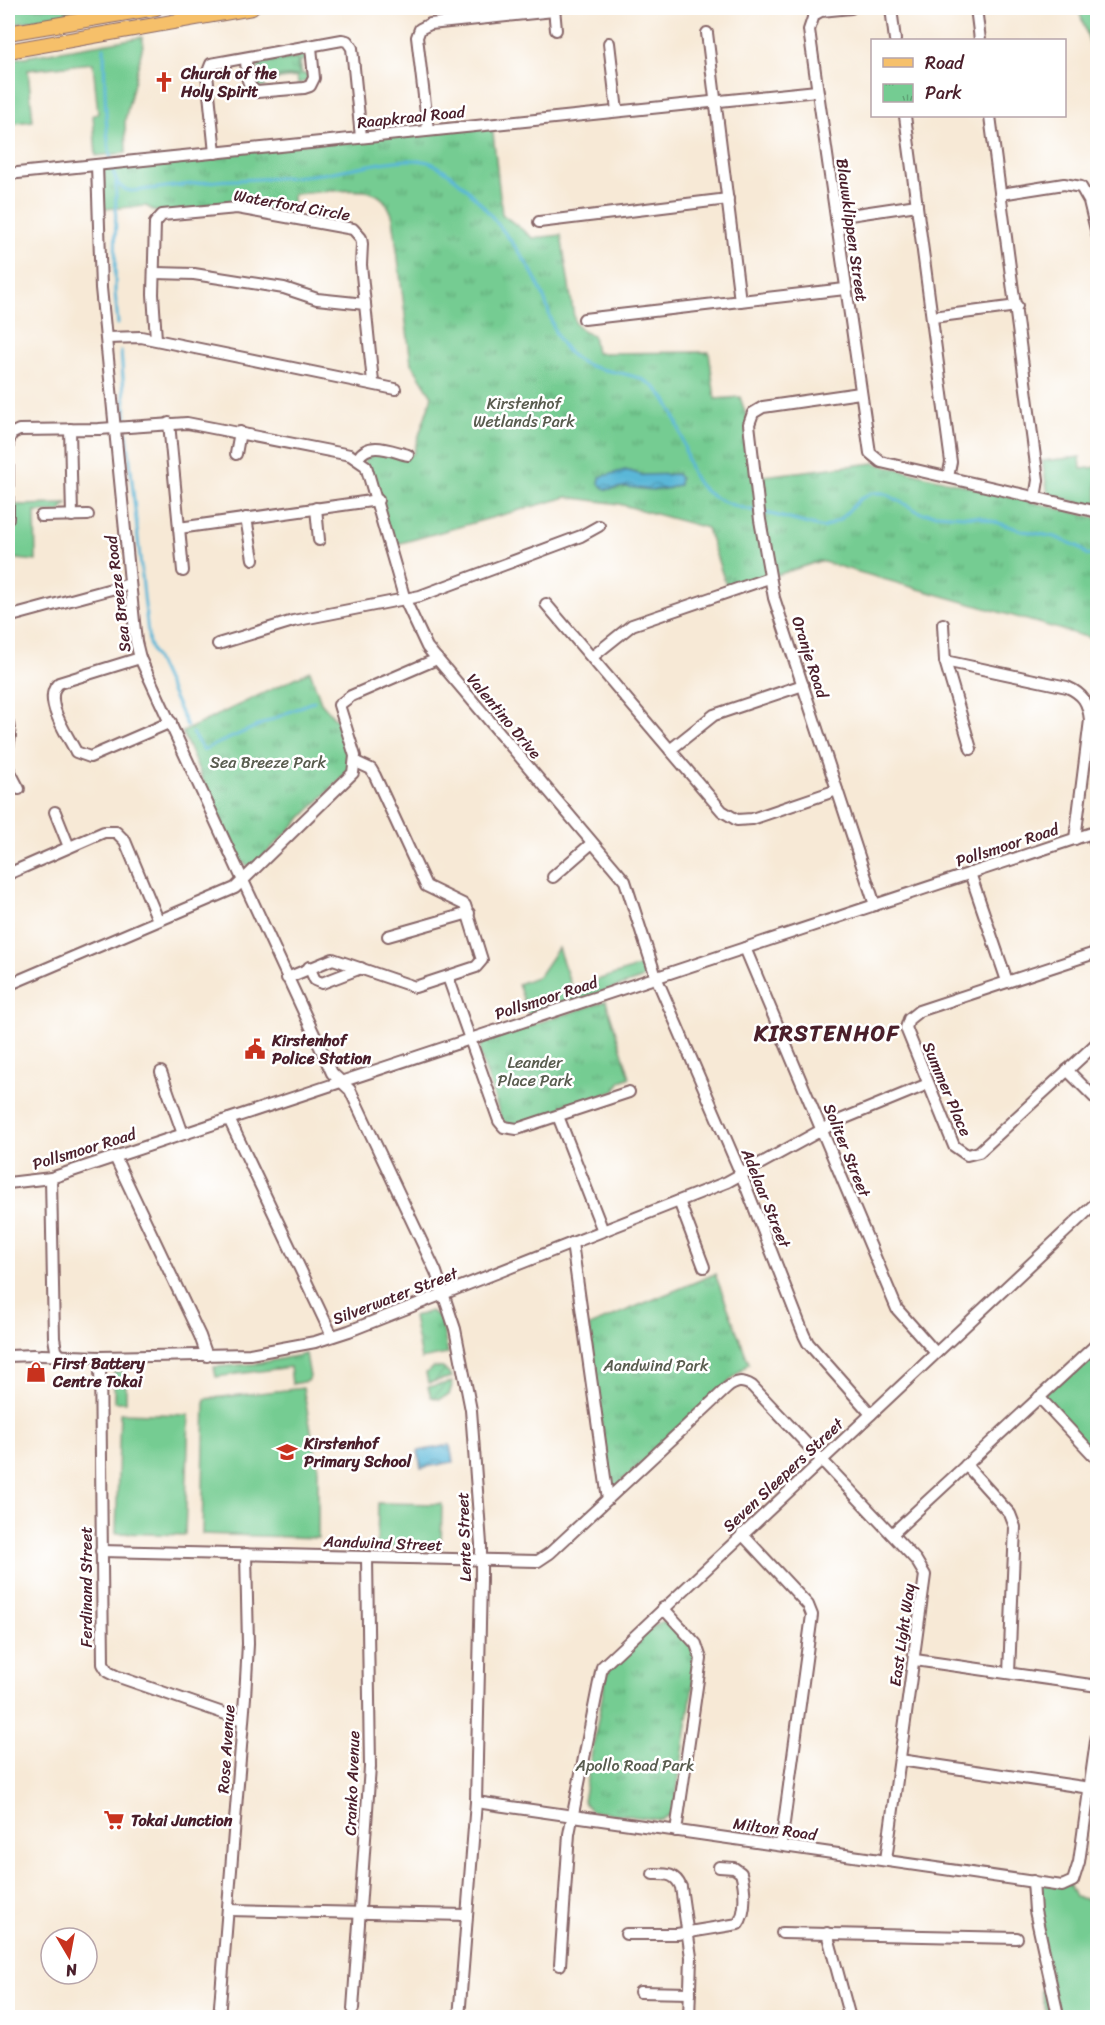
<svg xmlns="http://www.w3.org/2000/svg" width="1105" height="2025" font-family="Sriracha,sans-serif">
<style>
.grass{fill:#74cc92;stroke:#5f765e;stroke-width:1.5}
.park{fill:url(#park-tufts);stroke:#5f765e;stroke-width:1.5}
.garden{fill:url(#garden-furrows);stroke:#5f765e;stroke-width:1.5}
.water{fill:url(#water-waves);stroke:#526b82;stroke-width:1.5}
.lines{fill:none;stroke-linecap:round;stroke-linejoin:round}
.stream{stroke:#5ab7d8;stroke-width:3}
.minor-casing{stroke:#876667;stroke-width:14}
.major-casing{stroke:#876667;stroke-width:16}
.minor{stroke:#fff;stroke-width:10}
.major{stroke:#f6c06b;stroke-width:14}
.labels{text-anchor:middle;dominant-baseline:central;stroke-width:5;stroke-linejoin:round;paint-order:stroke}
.poi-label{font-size:16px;font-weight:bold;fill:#4a1f2b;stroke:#fff;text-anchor:start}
.street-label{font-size:16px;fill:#4a1f2b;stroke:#fff}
.park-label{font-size:16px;fill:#595c4f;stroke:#fff}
.district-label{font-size:22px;font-weight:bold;letter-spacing:1.5px;fill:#4a1f2b;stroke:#fff}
</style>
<defs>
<pattern id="park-tufts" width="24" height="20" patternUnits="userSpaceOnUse" patternTransform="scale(1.5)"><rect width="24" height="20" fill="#74cc92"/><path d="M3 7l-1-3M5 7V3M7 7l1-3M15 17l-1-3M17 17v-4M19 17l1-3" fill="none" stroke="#61a577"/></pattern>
<pattern id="garden-furrows" width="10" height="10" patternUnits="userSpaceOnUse" patternTransform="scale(1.5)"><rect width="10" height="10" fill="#74cc92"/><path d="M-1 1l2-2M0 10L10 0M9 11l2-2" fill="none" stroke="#61a577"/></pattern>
<pattern id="water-waves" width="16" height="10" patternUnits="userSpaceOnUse" patternTransform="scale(1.5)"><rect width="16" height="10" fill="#5ab7d8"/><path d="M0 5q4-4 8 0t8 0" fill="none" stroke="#4c94af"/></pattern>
</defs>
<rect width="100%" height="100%" fill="#fff"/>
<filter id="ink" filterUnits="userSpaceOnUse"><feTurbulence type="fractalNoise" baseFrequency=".0167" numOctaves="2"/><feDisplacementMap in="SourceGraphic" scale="12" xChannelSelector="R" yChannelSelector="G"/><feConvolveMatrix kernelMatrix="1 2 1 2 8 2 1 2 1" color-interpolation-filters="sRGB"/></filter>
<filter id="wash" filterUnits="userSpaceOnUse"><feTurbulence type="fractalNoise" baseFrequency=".008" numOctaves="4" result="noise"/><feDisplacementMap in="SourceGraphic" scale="24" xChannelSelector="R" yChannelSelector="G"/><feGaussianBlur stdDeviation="1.35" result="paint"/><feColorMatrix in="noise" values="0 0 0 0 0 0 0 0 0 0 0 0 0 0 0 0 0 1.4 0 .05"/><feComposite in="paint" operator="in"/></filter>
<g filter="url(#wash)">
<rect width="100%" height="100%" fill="#f7e9d6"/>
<g class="grass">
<polygon points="8,8 102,8 8,25"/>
<polygon points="1078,8 1097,8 1097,64"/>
<polygon points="142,37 143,45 125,120 126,153 96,156 93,115 98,114 93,63 28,70 33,121 8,124 8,60"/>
<polygon points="300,53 308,60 300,61 302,74 310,74 309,80 298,84 297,77 264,81 265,87 257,88 252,81 260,80 259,67 251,66 265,57 271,59 298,57"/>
<polygon points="1080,457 1081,469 1097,467 1097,508 1048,494 1042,461"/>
<polygon points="67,504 60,512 35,512 36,561 8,558 8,539 15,505"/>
<polygon points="558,948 572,988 647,964 646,974 641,979 529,1016 518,984 539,976"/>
<polygon points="1097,1343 1097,1460 1039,1397"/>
<rect x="114" y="1372" width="12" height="30"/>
<polygon points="303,1388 318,1467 318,1538 202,1534 205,1399"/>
<polygon points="120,1413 189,1415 185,1535 116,1533"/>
<polygon points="378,1503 442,1504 441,1548 377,1547"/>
<polygon points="1033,1881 1069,1884 1075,1897 1097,1901 1097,2017 1047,2017 1040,1990 1052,1990"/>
</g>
<g class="park">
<polygon points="297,59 299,75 263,78 262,63"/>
<path d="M 492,124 L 502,214 L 533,238 L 561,235 L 575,323 L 584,332 L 593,335 L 596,353 L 709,352 L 715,399 L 740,397 L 749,424 L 755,477 L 874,463 L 1097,518 L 1097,640 L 820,561 L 728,591 L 707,528 L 619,504 L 567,497 L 390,546 L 362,453 L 413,454 L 432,396 L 411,363 L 393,218 C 390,208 384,197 373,193 C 359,187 310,193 293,194 L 294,218 L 237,208 L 162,215 L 146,206 L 104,209 L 104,164 Z"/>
<polygon points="310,671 321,702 339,723 352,759 351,769 256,863 247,866 238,860 182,732"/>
<polygon points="606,1001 630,1077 621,1081 615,1091 518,1125 508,1124 501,1118 480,1054 480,1047 485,1040"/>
<polygon points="715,1274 749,1363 610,1492 589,1326"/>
<polygon points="430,1311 441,1318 448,1354 421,1359 413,1317"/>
<polygon points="306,1354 310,1377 308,1381 292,1384 290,1367 216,1377 214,1367 255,1364"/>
<path d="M 664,1621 C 678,1627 692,1644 697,1658 L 674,1812 L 661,1820 L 591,1811 L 583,1801 L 606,1676 L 611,1667 L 654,1625 Z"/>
</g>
<g class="garden">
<polygon points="433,1367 443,1368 452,1377 428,1383 426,1373"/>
<polygon points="453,1382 449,1395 439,1399 431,1397 428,1387"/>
</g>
<g class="water">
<path d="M 625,470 L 643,475 L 677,474 L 680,478 L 679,485 C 660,493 646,489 626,487 C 615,487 607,494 599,484 L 600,477 Z"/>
<polygon points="450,1445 453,1462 421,1468 418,1451"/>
</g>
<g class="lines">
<g class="stream">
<path d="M 104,48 C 105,75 104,165 119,185 C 122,189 126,190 131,191 C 160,188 188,184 217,181 C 251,179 286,179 320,174 C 346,171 406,154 428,162 C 460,173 497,222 517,249 C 527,263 536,278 542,293 C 551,313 551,332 566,350 C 596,384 641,359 667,402 C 700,458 669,494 756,511"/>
<polyline points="116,182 115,292 118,324"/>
<polyline points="121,351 126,418"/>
<polyline points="127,433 149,644 187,726"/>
<polyline points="763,512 823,528 839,520 860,499 872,493 884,493 921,513 979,517 1024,531 1055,537 1079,547 1087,555 1098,556"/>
<polyline points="192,733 203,750 314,701"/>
</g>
</g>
</g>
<g filter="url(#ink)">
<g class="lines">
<g class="minor-casing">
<g id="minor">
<polyline points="554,8 556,30"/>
<polyline points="851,8 821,11 814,15 809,30 870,453 881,462 1098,512"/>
<polyline points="891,8 895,40"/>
<polyline points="976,8 980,40"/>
<polyline points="707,33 740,301"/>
<polyline points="609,43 617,111"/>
<path d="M 246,59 C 247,71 245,86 257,92 L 304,88 L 310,86 L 314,78 L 311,47"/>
<polyline points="905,116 951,462 948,477"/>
<polyline points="990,116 1038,480 1035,498"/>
<polyline points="428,130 417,37 420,29 430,24 554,11"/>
<polyline points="215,153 207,74 211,64 342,40 347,41 352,48 361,137"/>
<polyline points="97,165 101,288 136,642 140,658 332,1073 350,1090 436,1272 455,1329 471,1410 481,1544 481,1580 476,1802 459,2018"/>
<polyline points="8,174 817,91"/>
<polyline points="1001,194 1064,184 1081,187 1089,201 1098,238"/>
<polyline points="836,217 917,205"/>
<polyline points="539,222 728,199"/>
<polyline points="155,273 194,274 284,288 317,299 365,304"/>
<polyline points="933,317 1017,306"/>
<polyline points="584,319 845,289"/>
<polyline points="107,338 141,337 395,389"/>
<polyline points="156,339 153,294 155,223 162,215 237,208 353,229 361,238 362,244 361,265 373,382"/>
<polyline points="860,393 763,407 753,413 749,424 760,520 774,598 875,905"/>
<polyline points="169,423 179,528 378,500"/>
<polyline points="70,429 72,516"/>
<polyline points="236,454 240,432"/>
<path d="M 358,458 C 369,440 391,451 408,455"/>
<polyline points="316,508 319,540"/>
<polyline points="41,516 88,515"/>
<polyline points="8,518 8,443 11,434 19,430 99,429 187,423 350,455 366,466 405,600 427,647 625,881 656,977 741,1174 804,1335 808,1343 871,1414"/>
<polyline points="246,518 253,559"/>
<polyline points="179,528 183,571"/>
<polyline points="546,604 722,811 737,820 752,819 837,790"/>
<polyline points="8,617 130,584"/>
<polyline points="943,624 945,661 971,749"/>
<polyline points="218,644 293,621 420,596 581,536 599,526"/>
<polyline points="592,657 632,625 769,578"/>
<path d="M 140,658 L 59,683 C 41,699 67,734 76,752 L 90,757 L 171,722"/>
<path d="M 945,661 L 1067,687 C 1083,694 1088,702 1090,720 L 1075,839"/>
<polyline points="8,723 10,736 8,747"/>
<polyline points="670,750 714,715 803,685"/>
<polyline points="8,768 19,789"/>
<polyline points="55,812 69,847"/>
<polyline points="970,873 1007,981"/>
<polyline points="8,874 104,832 116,832 125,841 158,920"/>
<polyline points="553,877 592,843"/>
<polyline points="388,936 469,913"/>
<polyline points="745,948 897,1309 936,1353"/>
<polyline points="1098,952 919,1011 909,1019 906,1028 954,1146 967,1155 979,1152 1098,1042"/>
<polyline points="309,967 315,980 322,983 361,968"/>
<polyline points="448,977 499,1121 504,1127 517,1129 629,1092"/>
<polyline points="287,978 333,959 415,987 476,967 482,960 465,905 426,886 375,776 371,769 356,762"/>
<polyline points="8,985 235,888 353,773 355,756 339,705 351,696 437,659"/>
<polyline points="1067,1070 1098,1101"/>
<polyline points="161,1072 183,1134"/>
<polyline points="558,1116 603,1231"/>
<polyline points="229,1119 332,1336"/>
<polyline points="115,1157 200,1336 207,1356"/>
<polyline points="51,1178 54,1338 56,1350 60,1355"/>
<polyline points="8,1183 51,1178 1092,833 1098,851"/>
<polyline points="679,1201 704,1267"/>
<polyline points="572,1243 608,1499"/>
<polyline points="41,1355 100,1357 250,1354 315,1342 349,1331 727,1182 838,1121 928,1084"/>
<polyline points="8,1356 35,1355"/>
<polyline points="100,1357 103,1664 108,1672 116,1676 243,1720"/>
<polyline points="1039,1397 1098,1460"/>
<polyline points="966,1465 1010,1514 1015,1527 1009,1673"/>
<polyline points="742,1534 808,1605 812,1615 781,1845"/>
<polyline points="892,1534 1098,1343"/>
<path d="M 101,1551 L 538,1561 L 550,1553 L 727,1388 C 736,1381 742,1380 752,1386 L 916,1560 L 925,1575 L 886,1860"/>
<polyline points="663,1608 696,1644 701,1659 676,1831"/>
<polyline points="915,1660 1098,1686"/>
<polyline points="900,1760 1090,1788"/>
<polyline points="476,1802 1062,1886 1073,1881 1079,1862 1098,1727"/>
<path d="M 653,1874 C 666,1874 675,1873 681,1887 L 691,1957 L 689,2018"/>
<polyline points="1033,1881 1035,1911 1057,2011"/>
<polyline points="228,1910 467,1915"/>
<polyline points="782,1933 1017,1938"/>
<polyline points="827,1933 850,2018"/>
<path d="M 626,1934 L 677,1934 L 738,1924 C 747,1912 745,1887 741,1873 L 734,1868 L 719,1867"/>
<polyline points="560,1965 569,1834 602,1667 1098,1201"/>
<polyline points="640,1992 690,1993"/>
<polyline points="353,2009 370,1767 367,1558"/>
<polyline points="219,2018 245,1697 248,1644 246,1554"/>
</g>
</g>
<g class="major-casing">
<g id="major">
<polyline points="8,33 156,8"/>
<polyline points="8,51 252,8"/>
</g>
</g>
<use href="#minor" class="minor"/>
<use href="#major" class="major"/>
</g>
</g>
<defs>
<g id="church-bare" transform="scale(1.62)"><path d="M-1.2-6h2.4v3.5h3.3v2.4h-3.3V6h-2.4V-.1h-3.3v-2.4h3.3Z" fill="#c8321e" stroke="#fff" stroke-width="2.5" paint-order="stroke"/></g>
<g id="civic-bare" transform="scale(1.62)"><path d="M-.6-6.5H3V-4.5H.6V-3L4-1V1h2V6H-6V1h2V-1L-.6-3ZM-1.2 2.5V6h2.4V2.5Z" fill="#c8321e" stroke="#fff" stroke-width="2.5" paint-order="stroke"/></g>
<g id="shop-bare" transform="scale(1.62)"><path d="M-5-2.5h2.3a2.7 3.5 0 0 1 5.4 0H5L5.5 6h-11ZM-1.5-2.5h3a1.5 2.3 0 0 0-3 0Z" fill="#c8321e" stroke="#fff" stroke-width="2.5" paint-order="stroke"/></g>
<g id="school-bare" transform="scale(1.62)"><path d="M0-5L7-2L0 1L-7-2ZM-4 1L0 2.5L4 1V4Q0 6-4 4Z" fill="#c8321e" stroke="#fff" stroke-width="2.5" paint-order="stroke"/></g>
<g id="supermarket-bare" transform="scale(1.62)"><path d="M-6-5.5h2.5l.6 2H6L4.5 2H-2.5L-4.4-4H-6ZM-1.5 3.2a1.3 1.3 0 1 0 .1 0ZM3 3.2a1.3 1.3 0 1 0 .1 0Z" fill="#c8321e" stroke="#fff" stroke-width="2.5" paint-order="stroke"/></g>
</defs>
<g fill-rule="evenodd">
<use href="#church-bare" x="164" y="82"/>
<use href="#civic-bare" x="255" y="1049"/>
<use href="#shop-bare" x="36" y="1372"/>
<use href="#school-bare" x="287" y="1452"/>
<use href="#supermarket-bare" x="114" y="1820"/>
</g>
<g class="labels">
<g class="poi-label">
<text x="181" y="73">Church of the<tspan x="181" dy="18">Holy Spirit</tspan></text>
<text x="272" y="1040">Kirstenhof<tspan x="272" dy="18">Police Station</tspan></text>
<text x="53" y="1363">First Battery<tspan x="53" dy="18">Centre Tokai</tspan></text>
<text x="304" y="1443">Kirstenhof<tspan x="304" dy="18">Primary School</tspan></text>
<text x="131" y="1820">Tokai Junction</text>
</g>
<g class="street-label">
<text transform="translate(411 117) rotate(-6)">Raapkraal Road</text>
<text transform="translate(292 205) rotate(10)">Waterford Circle</text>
<text transform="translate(852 230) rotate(82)">Blauwklippen Street</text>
<text transform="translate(118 594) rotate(-97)">Sea Breeze Road</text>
<text transform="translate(810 657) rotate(72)">Oranje Road</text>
<text transform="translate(504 716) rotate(50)">Valentino Drive</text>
<text transform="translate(1007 845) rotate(-18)">Pollsmoor Road</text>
<text transform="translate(546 998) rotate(-18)">Pollsmoor Road</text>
<text transform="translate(947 1089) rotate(67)">Summer Place</text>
<text transform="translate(84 1149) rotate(-17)">Pollsmoor Road</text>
<text transform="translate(847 1150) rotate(68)">Soliter Street</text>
<text transform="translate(766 1198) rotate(68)">Adelaar Street</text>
<text transform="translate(395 1296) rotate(-21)">Silverwater Street</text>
<text transform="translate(783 1475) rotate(-43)">Seven Sleepers Street</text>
<text transform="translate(464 1537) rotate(-92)">Lente Street</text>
<text transform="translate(383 1543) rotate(2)">Aandwind Street</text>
<text transform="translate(86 1587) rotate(-90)">Ferdinand Street</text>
<text transform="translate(902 1635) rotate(-82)">East Light Way</text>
<text transform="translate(226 1749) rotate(-86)">Rose Avenue</text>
<text transform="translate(352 1783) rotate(-88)">Cranko Avenue</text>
<text transform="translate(775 1829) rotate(8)">Milton Road</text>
</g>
<g class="park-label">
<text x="524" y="403">Kirstenhof<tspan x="524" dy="18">Wetlands Park</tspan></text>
<text x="268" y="762">Sea Breeze Park</text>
<text x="535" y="1062">Leander<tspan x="535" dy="18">Place Park</tspan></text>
<text x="656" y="1365">Aandwind Park</text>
<text x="635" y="1765">Apollo Road Park</text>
</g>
<g class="district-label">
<text x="827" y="1033">KIRSTENHOF</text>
</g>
</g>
<rect width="1105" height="2025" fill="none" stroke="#fff" stroke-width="30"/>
<rect x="871" y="39" width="195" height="78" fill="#ffffff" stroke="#b7a5aa" stroke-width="1.5"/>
<rect x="883" y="58" width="30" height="9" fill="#f6c06b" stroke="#b7a5aa" stroke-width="1.5"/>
<text x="925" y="69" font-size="18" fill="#4a1f2b">Road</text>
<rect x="883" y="84" width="30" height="18" fill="url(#park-tufts)" stroke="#b7a5aa" stroke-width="1.5"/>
<text x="925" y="99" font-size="18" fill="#4a1f2b">Park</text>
<g transform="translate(69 1956) rotate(170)"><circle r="28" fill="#ffffff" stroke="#b7a5aa" stroke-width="1.5"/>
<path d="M0-4.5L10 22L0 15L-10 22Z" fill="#c8321e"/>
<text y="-9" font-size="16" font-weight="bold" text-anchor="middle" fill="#4a1f2b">N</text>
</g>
</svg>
